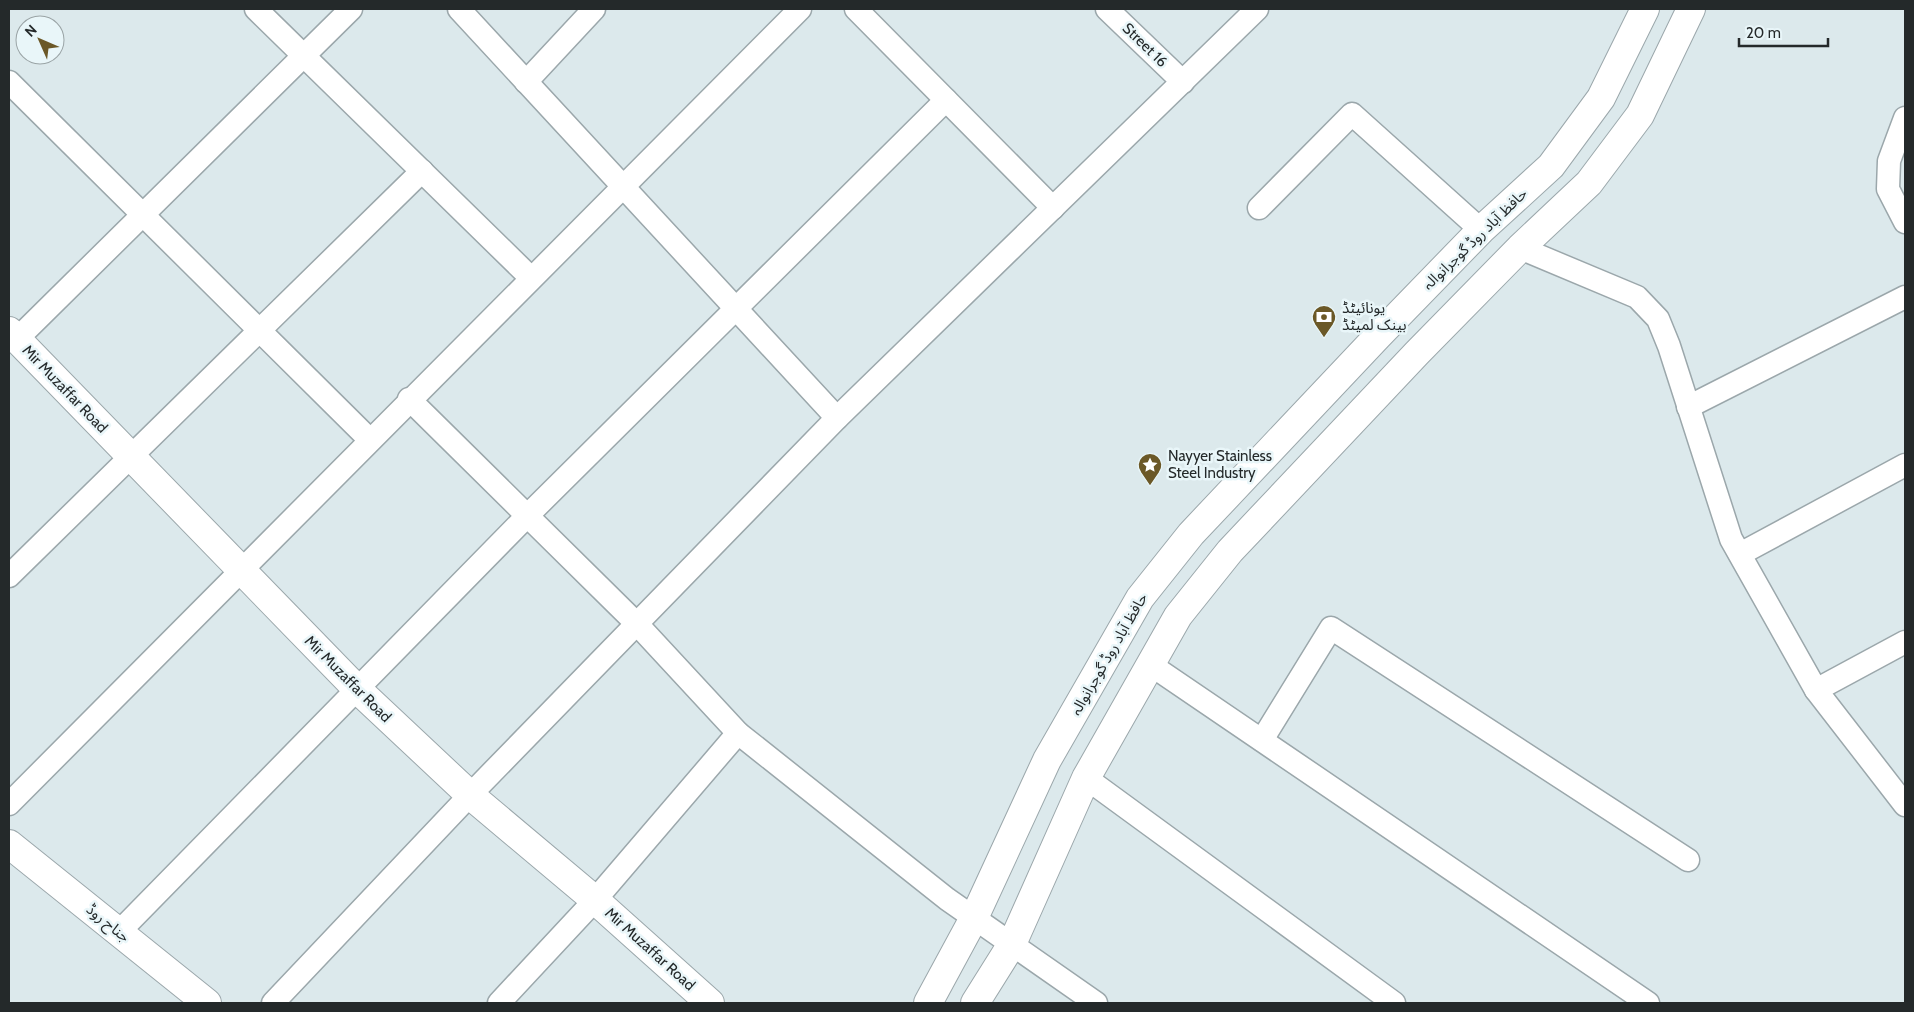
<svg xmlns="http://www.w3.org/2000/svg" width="1914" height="1012" font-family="Cabin,'Noto Sans Arabic',sans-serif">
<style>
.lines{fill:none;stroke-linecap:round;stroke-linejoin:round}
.street-casing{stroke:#9ba7ab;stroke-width:25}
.secondary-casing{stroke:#9ba7ab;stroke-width:30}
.primary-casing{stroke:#9ba7ab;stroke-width:30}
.street{stroke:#fff;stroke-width:22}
.secondary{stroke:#fff;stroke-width:28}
.primary{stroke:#fff;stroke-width:28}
.labels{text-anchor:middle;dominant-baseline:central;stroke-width:5;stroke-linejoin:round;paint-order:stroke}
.street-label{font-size:15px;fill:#24292a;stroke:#e9f6f9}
.poi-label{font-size:15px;fill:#24292a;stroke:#e9f6f9;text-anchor:start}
</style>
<rect width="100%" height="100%" fill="#dce9ec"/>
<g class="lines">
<g class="street-casing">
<g id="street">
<polyline points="256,9 531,278"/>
<polyline points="459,9 837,418"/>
<polyline points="856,9 1053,208"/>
<polyline points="1107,9 1183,82"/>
<polyline points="9,82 369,439"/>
<polyline points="526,82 594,9"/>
<polyline points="1905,118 1889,161 1888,189 1905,222"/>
<polyline points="1259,208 1352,114 1481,230"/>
<polyline points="1520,248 1637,297 1658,319 1669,346 1731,539 1816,690 1905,805"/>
<polyline points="17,339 351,9"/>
<polyline points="409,399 637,624 738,733 947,899 1096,1003"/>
<polyline points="1688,407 1905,297"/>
<polyline points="1740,554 1905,465"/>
<polyline points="9,576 422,171"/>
<polyline points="1151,665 1648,1003"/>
<polyline points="1816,690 1905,642"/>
<polyline points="1262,740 1331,628 1688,860"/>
<polyline points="1086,778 1394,1003"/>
<polyline points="9,804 800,9"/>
<polyline points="119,932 527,516 946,100"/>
<polyline points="273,1003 470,795 837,418 1257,9"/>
<polyline points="499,1003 595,900 738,733"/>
</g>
</g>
<g class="secondary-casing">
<polyline id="secondary" points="9,331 357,689 470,795 595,900 710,1003"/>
</g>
<g class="primary-casing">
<g id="primary">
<polyline points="9,844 207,1003"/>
<polyline points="928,1003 974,918 1047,760 1140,598 1191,534 1378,336 1481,230 1551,166 1601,98 1645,9"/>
<polyline points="975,1003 1012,944 1086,778 1178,616 1230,551 1417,353 1520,248 1589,183 1640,115 1691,9"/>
</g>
</g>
<use href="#street" class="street"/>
<use href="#secondary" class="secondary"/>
<use href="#primary" class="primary"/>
</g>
<defs>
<g id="bank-pin" transform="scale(1.25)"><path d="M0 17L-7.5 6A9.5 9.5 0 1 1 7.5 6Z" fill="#6b5827" stroke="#e9f6f9"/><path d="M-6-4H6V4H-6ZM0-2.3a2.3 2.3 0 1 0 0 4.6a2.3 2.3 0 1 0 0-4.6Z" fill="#fff"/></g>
<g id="sight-pin" transform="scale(1.25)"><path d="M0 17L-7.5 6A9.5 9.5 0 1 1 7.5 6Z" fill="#6b5827" stroke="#e9f6f9"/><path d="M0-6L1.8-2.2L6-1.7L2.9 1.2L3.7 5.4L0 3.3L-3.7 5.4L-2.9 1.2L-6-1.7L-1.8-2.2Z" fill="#fff"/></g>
</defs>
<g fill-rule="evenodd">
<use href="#bank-pin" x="1324" y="317"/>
<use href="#sight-pin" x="1150" y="465"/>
</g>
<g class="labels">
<g class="street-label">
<text transform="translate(1145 45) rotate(44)">Street 16</text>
<text transform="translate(1475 239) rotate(-44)">حافظ آباد روڈ گوجرانوالہ</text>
<text transform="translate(65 389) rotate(46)">Mir Muzaffar Road</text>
<text transform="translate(1109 654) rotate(-60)">حافظ آباد روڈ گوجرانوالہ</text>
<text transform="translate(348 679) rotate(45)">Mir Muzaffar Road</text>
<text transform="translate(108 923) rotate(39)">جناح روڈ</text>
<text transform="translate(650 949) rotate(42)">Mir Muzaffar Road</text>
</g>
<g class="poi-label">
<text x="1342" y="308">یونائیٹڈ<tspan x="1342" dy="17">بینک لمیٹڈ</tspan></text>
<text x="1168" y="456">Nayyer Stainless<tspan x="1168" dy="17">Steel Industry</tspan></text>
</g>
</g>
<rect width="1914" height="1012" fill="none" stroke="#24292a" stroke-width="20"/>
<g transform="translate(40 40) rotate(315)"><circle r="24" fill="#e9f6f9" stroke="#9aa4a6"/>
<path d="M0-4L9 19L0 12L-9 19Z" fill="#6b5827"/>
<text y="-8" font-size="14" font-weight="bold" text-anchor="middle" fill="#24292a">N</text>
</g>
<path d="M1739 38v8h89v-8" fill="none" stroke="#24292a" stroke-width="2.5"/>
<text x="1746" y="38" font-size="15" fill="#24292a" stroke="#e9f6f9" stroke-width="4" paint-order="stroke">20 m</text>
</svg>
